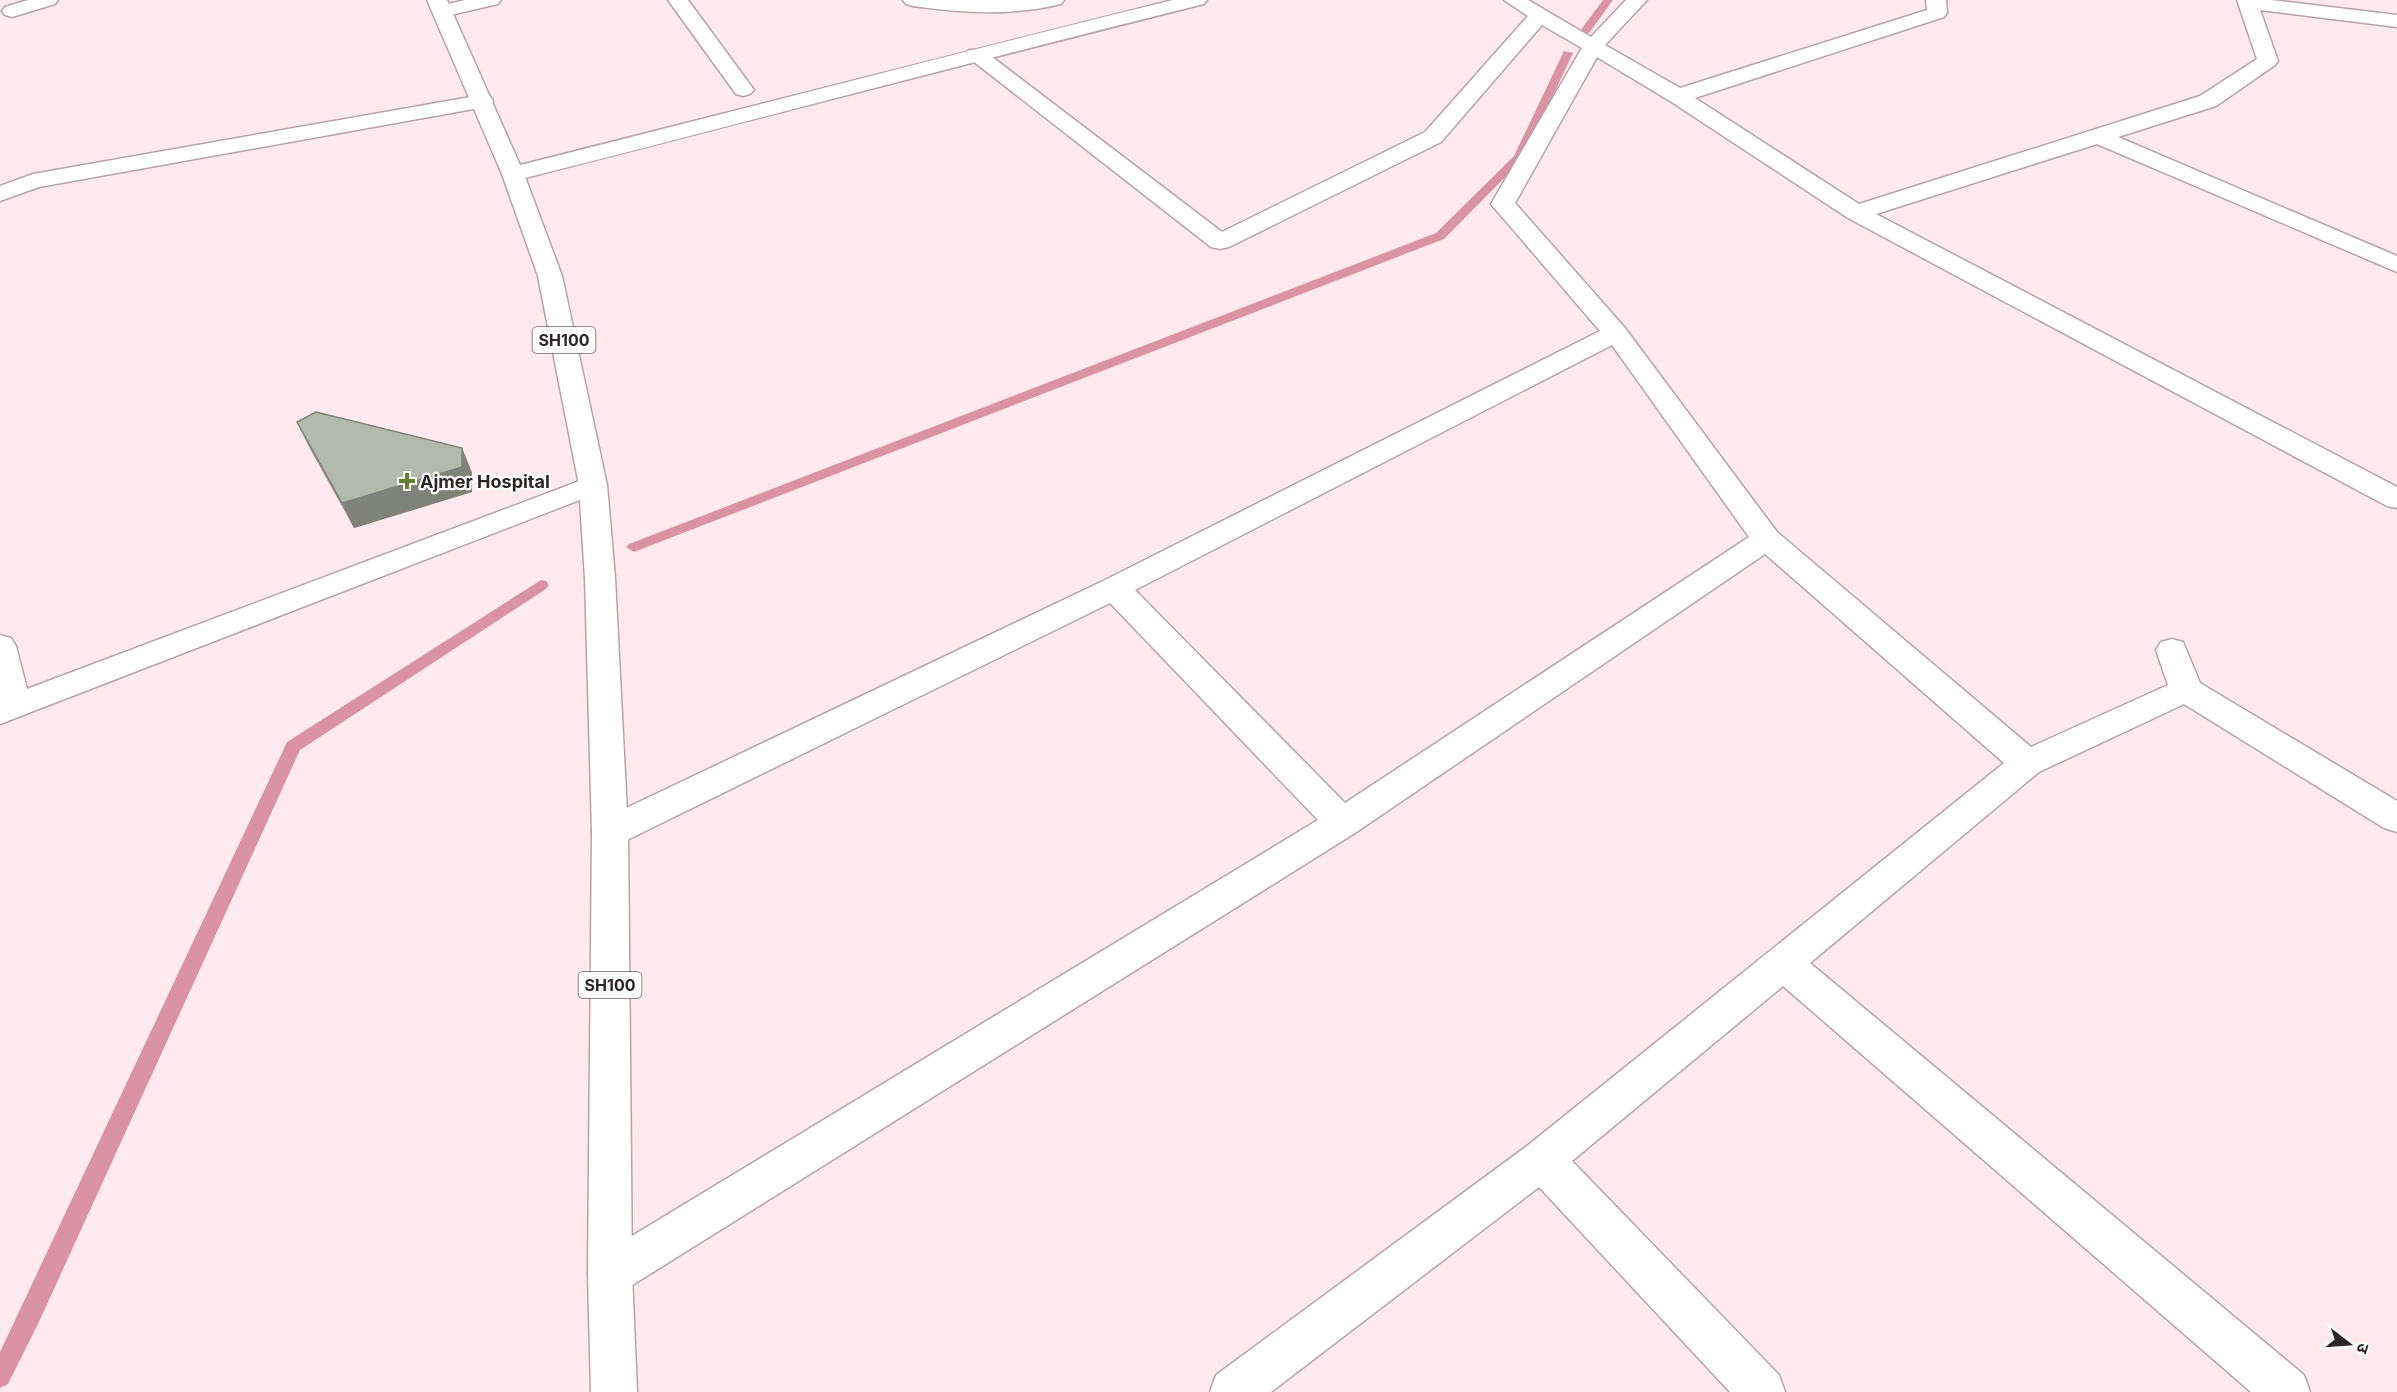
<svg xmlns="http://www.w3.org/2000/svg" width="2397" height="1392" font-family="Inter,'Noto Sans Devanagari',sans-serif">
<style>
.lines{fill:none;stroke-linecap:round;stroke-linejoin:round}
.stream{fill:#da93a5;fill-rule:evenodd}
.street-casing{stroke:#b6a3a7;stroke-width:3}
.secondary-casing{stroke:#b6a3a7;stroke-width:3}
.primary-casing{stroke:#b6a3a7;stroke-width:3}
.street{fill:#fff;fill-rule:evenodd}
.secondary{fill:#fff;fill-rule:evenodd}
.primary{fill:#fff;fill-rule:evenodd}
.wall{fill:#9ba093}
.shaded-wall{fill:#7e8278}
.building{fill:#b4baab;stroke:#7e8278;stroke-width:1.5}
.poi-dot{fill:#647e32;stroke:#fcfcfc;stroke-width:2}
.labels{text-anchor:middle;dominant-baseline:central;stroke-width:4.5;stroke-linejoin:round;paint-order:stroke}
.shield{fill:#fcfcfc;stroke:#6a6666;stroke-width:1.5}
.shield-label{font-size:16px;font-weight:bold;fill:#2c2526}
.poi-label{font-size:18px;font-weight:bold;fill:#2c2526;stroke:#fcfcfc;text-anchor:start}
</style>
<rect width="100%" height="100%" fill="#fde9ee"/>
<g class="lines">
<g class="stream">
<polygon points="1603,0 1613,0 1589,33 1581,33 1580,31"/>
<polygon points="1564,51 1573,53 1523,159 1444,239 639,550 634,552 626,547 629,544 1436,233 1514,156"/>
<polygon points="541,580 546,581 549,585 546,589 300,750 38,1324 8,1384 0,1388 0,1352 287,742"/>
</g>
<g class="street-casing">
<g id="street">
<polygon points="28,0 58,0 55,4 12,17 5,15 2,11 5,7"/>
<polygon points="465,0 501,0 498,4 442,17 435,15 432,11 435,7"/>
<polygon points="668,0 688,0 754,90 750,94 743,96 736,94"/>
<path d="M 903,0 L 1064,0 L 1061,4 C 1012,16 963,13 913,6 L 906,4 Z"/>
<path d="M 1504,0 L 1528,0 L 1591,37 L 1626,0 L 1647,0 L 1605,45 L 1680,88 L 1927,10 L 1926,0 L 1946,0 L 1947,13 L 1944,17 L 1695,98 L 1859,204 L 2200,96 L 2257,59 L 2237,0 L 2271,0 L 2397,15 L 2397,27 L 2260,10 L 2278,61 L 2275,65 L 2216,106 L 2118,137 L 2397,256 L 2397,272 L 2097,144 L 1876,214 L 2397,487 L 2397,508 L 2387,506 L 1848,218 L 1670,101 L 1597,57 L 1515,203 L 1625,328 L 1777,532 L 2031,747 L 2168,685 L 2156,650 L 2161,642 L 2172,639 L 2183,642 L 2200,683 L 2397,801 L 2397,832 L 2384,828 L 2184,704 L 2039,772 L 1810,963 L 2304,1375 L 2310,1392 L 2251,1392 L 1783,986 L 1572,1161 L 1779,1375 L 1785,1392 L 1730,1392 L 1539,1187 L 1271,1392 L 1210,1392 L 1216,1375 L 1527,1146 L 2004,763 L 1765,554 L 1355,833 L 626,1289 L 610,1295 L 594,1289 L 588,1274 L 594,1259 L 1318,820 L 1110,603 L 623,842 L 610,846 L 597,842 L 592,832 L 597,822 L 1103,581 L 1600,331 L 1491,204 L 1582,48 L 1542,25 L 1441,142 L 1229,247 L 1220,249 L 1211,247 L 969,58 L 966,54 L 969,50 L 983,50 L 1222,232 L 1425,132 L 1528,16 ZM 1612,345 L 1749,537 L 1345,803 L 1135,590 Z"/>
<polygon points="482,95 490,96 493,101 490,106 39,187 0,201 0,186 33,174"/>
<polygon points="593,476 603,479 607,485 603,491 0,724 0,635 11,638 16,646 27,689"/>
</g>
</g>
<g class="secondary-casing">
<path id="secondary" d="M 427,0 L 447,0 L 520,165 C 738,111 955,53 1173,0 L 1207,0 L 1204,4 C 973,61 744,123 513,181 L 505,179 L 502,174 Z"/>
</g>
<g class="primary-casing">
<polygon id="primary" points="513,167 521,169 524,174 562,276 607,485 615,578 628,832 632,1274 637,1392 591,1392 588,1274 592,832 585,578 579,485 538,276 502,174 505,169"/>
</g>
<use href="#street" class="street"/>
<use href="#secondary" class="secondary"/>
<use href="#primary" class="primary"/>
</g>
<polygon class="wall" points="297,422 462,448 472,473 472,492 354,528 309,447"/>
<polygon class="shaded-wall" points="462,448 472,473 472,492 354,528 342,503"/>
<polygon class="building" points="316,412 462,448 462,467 342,503 297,422"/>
<path class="poi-dot" d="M404 472h6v6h6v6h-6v6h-6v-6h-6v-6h6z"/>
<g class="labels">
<g class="shield">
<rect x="532.5" y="327" width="63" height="26" rx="4.5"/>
<rect x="578.5" y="972" width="63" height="26" rx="4.5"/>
</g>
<g class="shield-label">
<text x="564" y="340">SH100</text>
<text x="610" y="985">SH100</text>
</g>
<g class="poi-label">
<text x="420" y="481">Ajmer Hospital</text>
</g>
</g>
<g transform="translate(2349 1344) rotate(107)" stroke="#fcfcfc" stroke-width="4.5" paint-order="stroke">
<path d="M0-4.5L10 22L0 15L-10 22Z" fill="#2c2526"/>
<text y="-9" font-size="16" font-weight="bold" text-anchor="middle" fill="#2c2526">उ</text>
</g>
</svg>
